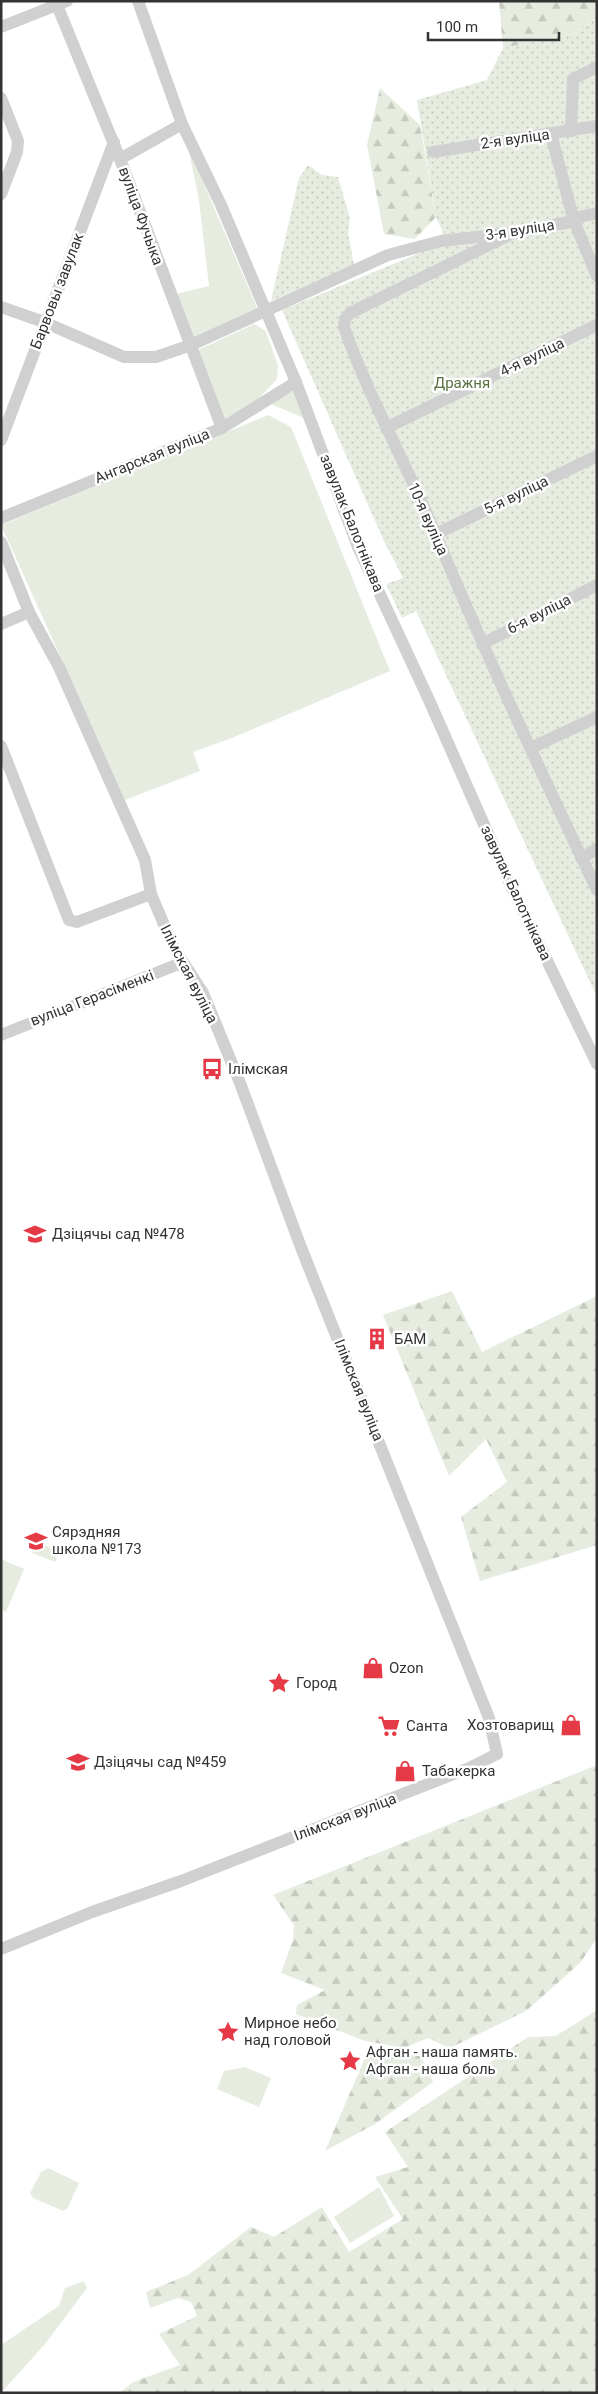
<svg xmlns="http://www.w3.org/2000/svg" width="598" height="2394" font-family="Roboto,sans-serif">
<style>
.green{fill:#e6ecdf}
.forest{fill:url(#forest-firs)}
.garden{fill:url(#garden-dots)}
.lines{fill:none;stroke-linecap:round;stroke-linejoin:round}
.minor{stroke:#d0d0d0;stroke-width:12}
.labels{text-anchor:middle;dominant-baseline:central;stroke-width:5;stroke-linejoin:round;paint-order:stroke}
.street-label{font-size:15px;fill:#333;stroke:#fff}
.park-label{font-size:15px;fill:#56703f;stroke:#fff}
.poi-label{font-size:15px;fill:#333;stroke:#fff;text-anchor:start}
</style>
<defs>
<pattern id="forest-firs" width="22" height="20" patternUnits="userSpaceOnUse" patternTransform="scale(1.25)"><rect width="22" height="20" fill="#e6ecdf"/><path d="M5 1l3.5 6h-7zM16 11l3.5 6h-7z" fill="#c6cbc0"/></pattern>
<pattern id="garden-dots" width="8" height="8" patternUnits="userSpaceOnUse" patternTransform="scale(1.25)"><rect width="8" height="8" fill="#e6ecdf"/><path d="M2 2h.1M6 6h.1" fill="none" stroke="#c6cbc0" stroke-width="1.8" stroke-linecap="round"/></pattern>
</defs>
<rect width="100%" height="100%" fill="#fff"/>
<g class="green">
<polygon points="188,147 258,310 195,341 176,294 209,286 199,200"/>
<polygon points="254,324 266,331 278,366 277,379 259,398 224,420 196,351"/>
<polygon points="291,392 294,392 306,419 271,404"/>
<polygon points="268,415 291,427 390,671 232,738 193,752 200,771 125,800 1,525"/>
<polygon points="37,1542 59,1551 55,1562 32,1553"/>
<polygon points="1,1559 24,1569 6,1612 1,1609"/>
<polygon points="245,2067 271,2078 259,2107 217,2089 224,2071"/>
<polygon points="48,2168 79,2183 67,2209 63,2211 33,2198 30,2193 41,2172"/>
<polygon points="379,2187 394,2216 350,2243 334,2217"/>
<polygon points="84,2281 87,2288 45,2344 1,2393 1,2345 59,2306 65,2288"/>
</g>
<g class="forest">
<polygon points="499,1 597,1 597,17 576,33 503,48"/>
<polygon points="380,88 420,125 436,217 415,239 384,234 367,145"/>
<polygon points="452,1291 482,1352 597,1296 597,1545 480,1581 461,1517 507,1482 486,1439 449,1476 383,1315"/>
<polygon points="597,1765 597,1938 580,1963 526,2011 450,2048 428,2038 404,2048 365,2041 296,2014 297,2005 325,1990 281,1973 293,1940 294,1925 273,1895"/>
<polygon points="597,2010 597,2393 119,2393 133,2382 180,2365 159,2334 197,2316 191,2302 178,2298 150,2308 146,2292 188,2275 251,2227 274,2237 322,2207 349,2252 403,2219 375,2177 408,2167 385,2132 528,2037 556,2036"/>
<polygon points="382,2050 421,2056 433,2082 375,2124 325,2151 368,2051"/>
</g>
<g class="garden">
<polygon points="597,17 597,997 416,611 402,618 386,584 403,578 383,539 282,310 437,246 443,233 436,217 417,100 487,80 503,48 576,33"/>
<polygon points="308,165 322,175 338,177 350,218 348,233 354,265 271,301 299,178"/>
</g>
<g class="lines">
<g class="minor">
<polyline points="138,1 182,124 221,205 296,382 358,547 429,700 512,888 597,1064"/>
<polyline points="57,5 120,159 222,428"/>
<polyline points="1,27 67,1"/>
<polyline points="1,98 18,141 17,152 1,194"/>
<polyline points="571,131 573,79 597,67"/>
<polyline points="551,134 574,221 597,276"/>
<polyline points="433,152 597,126"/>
<polyline points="120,159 182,124"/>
<path d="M 513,233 L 350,313 L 345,319 L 344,327 C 369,398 407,465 436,535 C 486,655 541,772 597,890"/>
<polyline points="1,307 44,322 124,357 156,357 191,345 388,255 441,241 513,233 574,221 579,217 597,213"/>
<polyline points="386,428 597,325"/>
<polyline points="1,440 114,142"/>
<polyline points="1,518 222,428 296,382"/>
<polyline points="436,534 597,456"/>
<polyline points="1,542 29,612 59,667 145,860 151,894 174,948 203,993 240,1083 302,1250 489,1718 497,1754 469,1768 181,1881 92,1912 1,1949"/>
<polyline points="1,624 29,612"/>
<polyline points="482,644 597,585"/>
<polyline points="1,746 69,920 77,922 151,894"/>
<polyline points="531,748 597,717"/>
<polyline points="581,858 597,849"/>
<polyline points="1,1035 176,965 184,966"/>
</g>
</g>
<defs>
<g id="bus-bare" transform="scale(1.725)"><path d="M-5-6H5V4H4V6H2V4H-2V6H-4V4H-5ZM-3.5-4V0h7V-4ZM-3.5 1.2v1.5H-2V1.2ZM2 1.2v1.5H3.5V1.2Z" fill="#e63946" stroke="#fff" stroke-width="2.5" paint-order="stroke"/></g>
<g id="school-bare" transform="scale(1.725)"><path d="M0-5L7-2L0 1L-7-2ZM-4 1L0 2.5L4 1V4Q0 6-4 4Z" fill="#e63946" stroke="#fff" stroke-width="2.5" paint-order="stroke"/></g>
<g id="building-bare" transform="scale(1.725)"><path d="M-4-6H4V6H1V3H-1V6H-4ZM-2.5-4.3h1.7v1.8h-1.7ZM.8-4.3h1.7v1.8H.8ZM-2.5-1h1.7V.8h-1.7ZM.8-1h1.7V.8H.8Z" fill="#e63946" stroke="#fff" stroke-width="2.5" paint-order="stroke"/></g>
<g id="shop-bare" transform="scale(1.725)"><path d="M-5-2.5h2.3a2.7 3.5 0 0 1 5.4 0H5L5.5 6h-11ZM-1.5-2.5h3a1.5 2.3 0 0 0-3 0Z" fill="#e63946" stroke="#fff" stroke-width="2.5" paint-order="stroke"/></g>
<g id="sight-bare" transform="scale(1.725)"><path d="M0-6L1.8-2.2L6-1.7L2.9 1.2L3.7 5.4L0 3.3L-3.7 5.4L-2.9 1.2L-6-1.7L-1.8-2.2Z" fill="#e63946" stroke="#fff" stroke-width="2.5" paint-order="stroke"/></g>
<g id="supermarket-bare" transform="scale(1.725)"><path d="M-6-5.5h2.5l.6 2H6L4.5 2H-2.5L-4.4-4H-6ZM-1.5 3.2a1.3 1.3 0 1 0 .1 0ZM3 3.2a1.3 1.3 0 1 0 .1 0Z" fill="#e63946" stroke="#fff" stroke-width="2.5" paint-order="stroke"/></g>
</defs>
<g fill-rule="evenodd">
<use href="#bus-bare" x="212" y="1069"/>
<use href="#school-bare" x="35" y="1234"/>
<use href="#building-bare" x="377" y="1339"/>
<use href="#school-bare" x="36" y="1541"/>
<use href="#shop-bare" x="373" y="1668"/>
<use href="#sight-bare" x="279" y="1683"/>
<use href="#shop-bare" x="571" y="1725"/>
<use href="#supermarket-bare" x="389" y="1726"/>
<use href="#school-bare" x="78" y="1762"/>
<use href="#shop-bare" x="405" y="1771"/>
<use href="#sight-bare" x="228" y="2032"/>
<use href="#sight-bare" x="350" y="2061"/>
</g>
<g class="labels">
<g class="street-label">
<text transform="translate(515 139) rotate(-8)">2-я вуліца</text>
<text transform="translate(141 216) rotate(70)">вуліца Фучыка</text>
<text transform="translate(520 230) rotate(-9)">3-я вуліца</text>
<text transform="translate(57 291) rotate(-69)">Барвовы завулак</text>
<text transform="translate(532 357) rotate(-26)">4-я вуліца</text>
<text transform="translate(152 456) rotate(-22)">Ангарская вуліца</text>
<text transform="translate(516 495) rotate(-26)">5-я вуліца</text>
<text transform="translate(428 519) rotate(66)">10-я вуліца</text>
<text transform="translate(352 523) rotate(68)">завулак Балотнікава</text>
<text transform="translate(539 614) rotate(-27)">6-я вуліца</text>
<text transform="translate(516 893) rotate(65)">завулак Балотнікава</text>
<text transform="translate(189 974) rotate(63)">Ілімская вуліца</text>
<text transform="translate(92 998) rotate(-21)">вуліца Герасіменкі</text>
<text transform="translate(359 1390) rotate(68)">Ілімская вуліца</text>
<text transform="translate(345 1817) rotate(-21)">Ілімская вуліца</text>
</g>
<g class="park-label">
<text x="462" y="383">Дражня</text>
</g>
<g class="poi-label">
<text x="228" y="1069">Ілімская</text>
<text x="52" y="1234">Дзіцячы сад №478</text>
<text x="394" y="1339">БАМ</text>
<text x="52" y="1532">Сярэдняя<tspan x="52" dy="17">школа №173</tspan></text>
<text x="389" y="1668">Ozon</text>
<text x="296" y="1683">Город</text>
<text x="554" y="1725" text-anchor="end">Хозтоварищ</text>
<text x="406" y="1726">Санта</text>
<text x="94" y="1762">Дзіцячы сад №459</text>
<text x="422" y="1771">Табакерка</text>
<text x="244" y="2023">Мирное небо<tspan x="244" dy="17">над головой</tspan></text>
<text x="366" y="2052">Афган - наша память.<tspan x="366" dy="17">Афган - наша боль</tspan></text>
</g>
</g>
<rect width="598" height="2394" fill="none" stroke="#333333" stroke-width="5"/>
<path d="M428 32v8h131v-8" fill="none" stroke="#333333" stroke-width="2.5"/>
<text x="436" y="32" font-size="15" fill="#333333" stroke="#ffffff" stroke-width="4" paint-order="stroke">100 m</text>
</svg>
